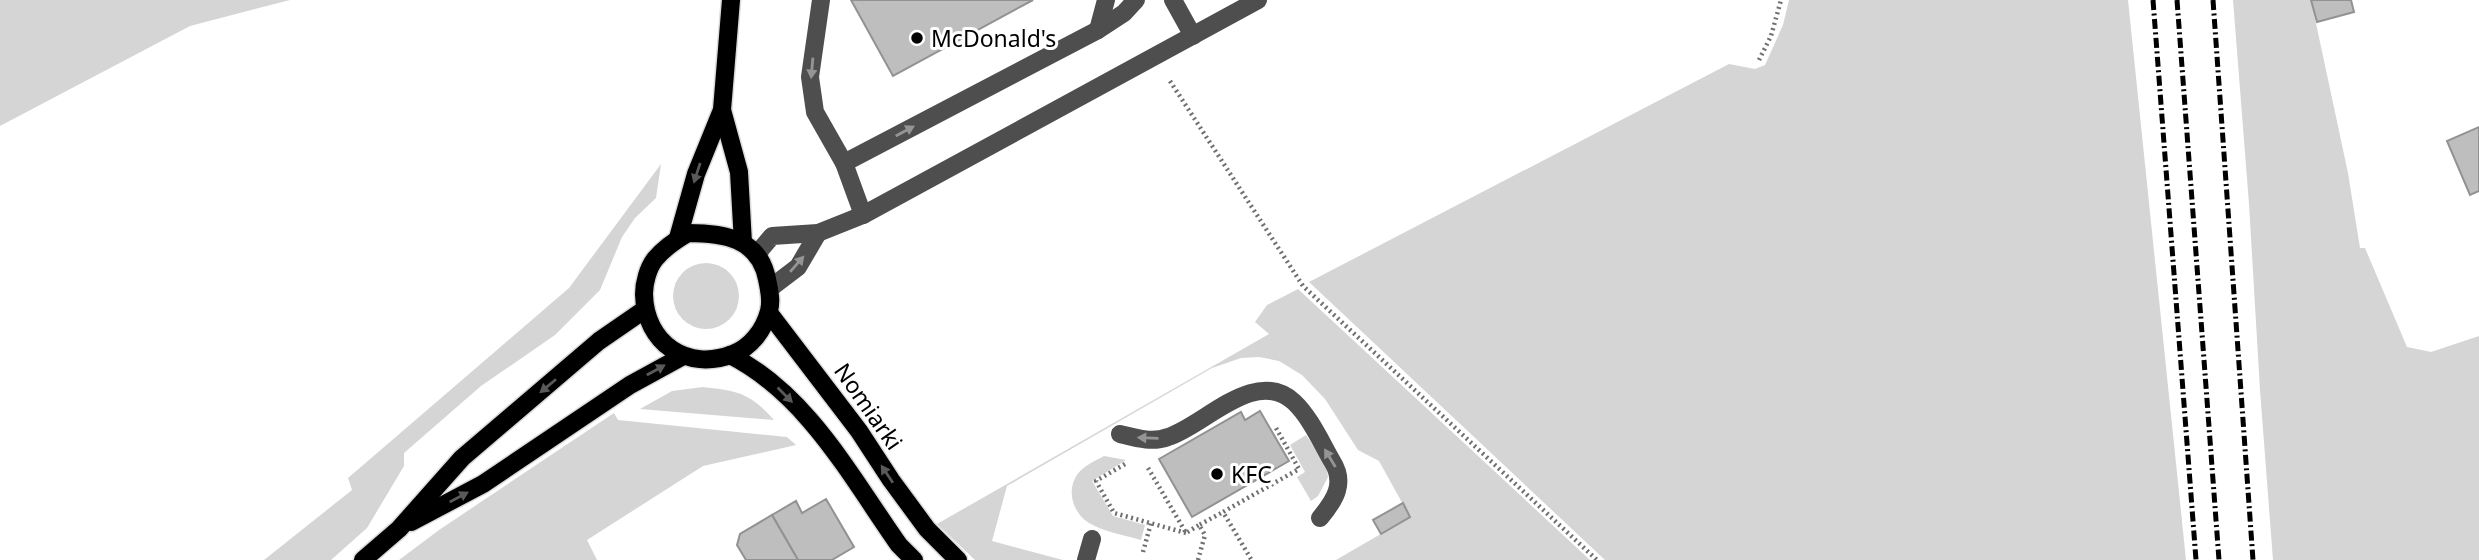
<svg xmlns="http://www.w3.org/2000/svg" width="2479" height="560" font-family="'Noto Sans',sans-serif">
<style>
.green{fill:#d5d5d5}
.building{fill:#bebebe;stroke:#929292;stroke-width:2}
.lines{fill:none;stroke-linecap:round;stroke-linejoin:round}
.major-casing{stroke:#dbdbdb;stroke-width:21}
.path{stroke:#707070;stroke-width:4.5;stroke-dasharray:2 3.5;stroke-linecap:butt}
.minor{stroke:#4e4e4e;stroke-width:18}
.major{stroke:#000;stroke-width:18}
.rail{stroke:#000;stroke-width:5;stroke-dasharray:10 3.5 2 3.5;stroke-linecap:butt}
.oneway{fill:#959595}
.oneway2{fill:#595959}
.poi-dot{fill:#000;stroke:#fff;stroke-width:2.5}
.labels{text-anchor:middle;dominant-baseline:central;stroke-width:6;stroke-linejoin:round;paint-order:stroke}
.poi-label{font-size:23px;fill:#000;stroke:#fff;text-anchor:start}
.street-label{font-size:23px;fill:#000;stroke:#fff}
</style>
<rect width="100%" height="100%" fill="#fff"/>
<g class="green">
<polygon points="0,0 290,0 190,26 0,126"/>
<polygon points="1789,0 2128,0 2186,560 1605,560 1309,282 1729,64 1755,69 1765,65 1783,25"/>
<polygon points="2233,0 2311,0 2348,173 2360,248 2365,248 2407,347 2431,352 2479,336 2479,560 2273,560 2260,390 2249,204"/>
<polygon points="661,164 656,198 635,218 622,237 600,290 555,335 481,386 404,453 404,466 367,528 331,560 264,560 352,490 348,478 569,288"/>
<circle cx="706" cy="296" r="33"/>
<polygon points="1298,289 1590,560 1336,560 1410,517 1379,461 1358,450 1325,399 1302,375 1279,361 1259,357 1241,358 1212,368 1007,486 992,541 1063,560 975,560 937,524 1269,334 1255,322 1267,305"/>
<path d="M 703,387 C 738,391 750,393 774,420 L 640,409 L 672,391 Z"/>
<polygon points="614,413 618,420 787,437 796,445 703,466 587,540 597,560 399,560 439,530"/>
<polygon points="1306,435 1326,465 1328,477 1318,496 1311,501 1297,477 1305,472 1290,445"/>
<path d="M 1104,456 L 1126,460 L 1092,481 L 1113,516 L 1145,525 L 1141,540 C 1124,535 1104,532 1089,523 C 1073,513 1066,491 1077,475 C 1083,466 1095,461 1104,456 Z"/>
</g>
<g class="building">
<polygon points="851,0 1033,0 893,76"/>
<polygon points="2311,0 2351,0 2354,12 2317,22"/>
<polygon points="2479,127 2479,191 2470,195 2447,141"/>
<polygon points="1260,411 1289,461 1192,517 1159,459 1241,412 1245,420"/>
<polygon points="826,499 854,547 832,560 798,560 772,515 796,501 802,513"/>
<polygon points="1403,503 1410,517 1381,534 1373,520"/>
<polygon points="772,515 798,560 746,560 737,545 740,534"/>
</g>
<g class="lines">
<g class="major-casing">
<g id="major">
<polyline points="722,110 739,172 743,243"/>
<path d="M 688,233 C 723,233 759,238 767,279 C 769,290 772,300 769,311 C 764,330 751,347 733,354 C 687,372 645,343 644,294 C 644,283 648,268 655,259 C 664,248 676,240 688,233 Z"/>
<polyline points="678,238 696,174 722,110 731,0"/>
<polyline points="769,313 859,431 891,480 927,529 958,560"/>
<path d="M 730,355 C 807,394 851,477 899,545 L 914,560"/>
<polyline points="411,522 483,484 630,385 683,356"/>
<polyline points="363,560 399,529 462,458 599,341 644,310"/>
</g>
</g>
<g class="path">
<polyline points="1759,60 1771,36 1781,0"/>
<polyline points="1170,81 1303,286 1597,560"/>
<polyline points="1125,464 1096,481 1114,513 1186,533"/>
<polyline points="1148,468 1186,533 1199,525"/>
<polyline points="1143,552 1151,523"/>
<polyline points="1251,559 1223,512 1299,469 1276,428"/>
<polyline points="1198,560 1205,535 1199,525 1223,512"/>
</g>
<g class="minor">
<polyline points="821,0 810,77 815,112 844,163 863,215"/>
<polyline points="1173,0 1193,36"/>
<polyline points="1098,30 1106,0"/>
<polyline points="844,163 1098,30 1124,13 1136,0"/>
<polyline points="756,255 772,236 818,233 863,215 1258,0"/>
<polyline points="769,289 798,267 818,233"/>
<path d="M 1120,434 C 1136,438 1152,443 1168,437 C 1204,426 1255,366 1294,402 C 1310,417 1321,442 1332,461 C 1346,483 1335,500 1320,518"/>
<polyline points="1086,560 1092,539"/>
</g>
<use href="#major" class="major"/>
<g class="rail">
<polyline points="2153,0 2196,560"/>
<polyline points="2177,0 2219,560"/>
<polyline points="2213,0 2253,560"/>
</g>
</g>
<defs><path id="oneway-solid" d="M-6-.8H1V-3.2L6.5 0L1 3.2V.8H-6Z" transform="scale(1.75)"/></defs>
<g class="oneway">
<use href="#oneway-solid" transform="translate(812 68) rotate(95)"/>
<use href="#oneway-solid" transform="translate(905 131) rotate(-28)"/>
<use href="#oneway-solid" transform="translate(797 264) rotate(-49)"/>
<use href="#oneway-solid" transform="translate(1148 438) rotate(-178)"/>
<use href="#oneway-solid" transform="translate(1330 458) rotate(-121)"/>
</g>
<g class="oneway2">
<use href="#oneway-solid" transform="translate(697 173) rotate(108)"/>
<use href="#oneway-solid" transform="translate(656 370) rotate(-29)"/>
<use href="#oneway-solid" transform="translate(548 386) rotate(140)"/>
<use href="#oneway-solid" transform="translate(785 395) rotate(45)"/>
<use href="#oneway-solid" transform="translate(887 474) rotate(-124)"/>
<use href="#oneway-solid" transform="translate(459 497) rotate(-28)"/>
</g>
<g class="poi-dot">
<circle cx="917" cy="38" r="7"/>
<circle cx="1217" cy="474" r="7"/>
</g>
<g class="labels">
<g class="poi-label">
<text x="931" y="38">McDonald's</text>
<text x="1231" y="474">KFC</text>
</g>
<g class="street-label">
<text transform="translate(869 406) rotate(55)">Nomiarki</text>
</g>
</g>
</svg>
